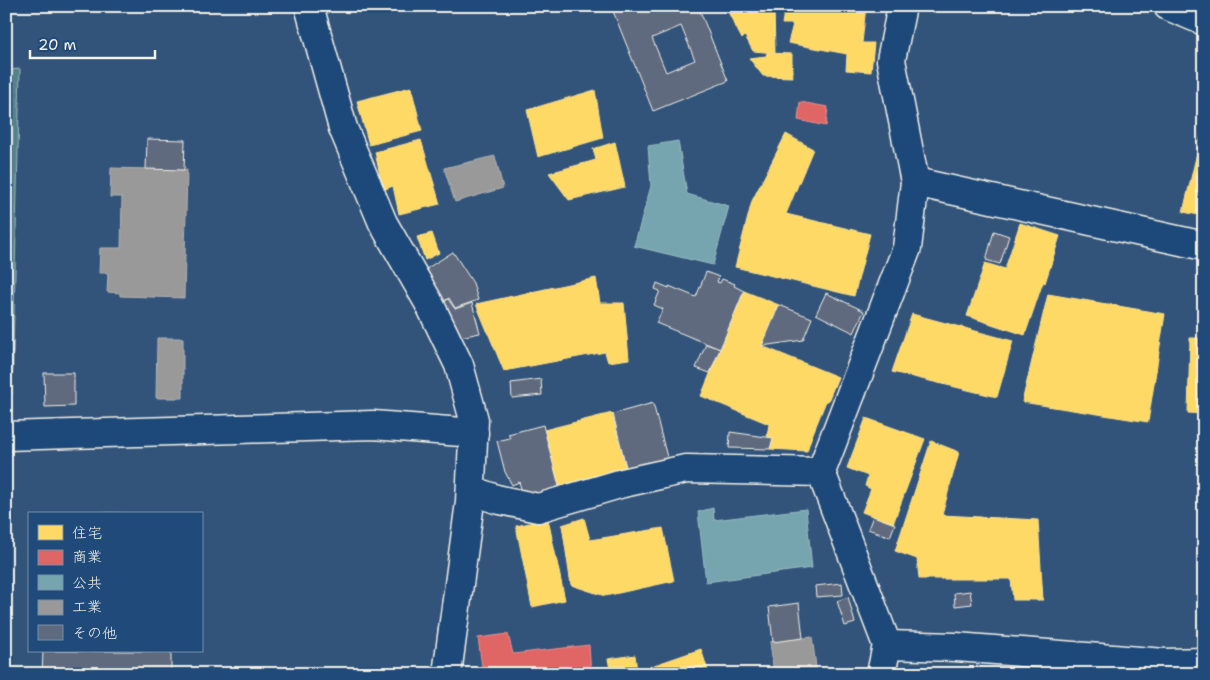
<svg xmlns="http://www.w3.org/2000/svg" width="1210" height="680" font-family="'Shantell Sans','Klee One',sans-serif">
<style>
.grass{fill:url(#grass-tufts);stroke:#a3baba}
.homes{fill:#ffd966;stroke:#fce08d}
.shops{fill:#e06666;stroke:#e6908d}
.public{fill:#76a5af;stroke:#9cbcc0}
.industry{fill:#999;stroke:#b4b3b1}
.building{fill:#5e6b7e;stroke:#f4f1e8;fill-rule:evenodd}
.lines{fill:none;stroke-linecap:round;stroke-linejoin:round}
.minor-casing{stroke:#f4f1e8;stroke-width:31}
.minor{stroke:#1f4a7a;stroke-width:28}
</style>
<defs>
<pattern id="grass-tufts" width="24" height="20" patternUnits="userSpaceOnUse" patternTransform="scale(1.25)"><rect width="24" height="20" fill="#52828d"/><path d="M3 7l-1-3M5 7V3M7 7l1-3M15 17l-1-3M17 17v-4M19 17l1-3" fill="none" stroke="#4e686d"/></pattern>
</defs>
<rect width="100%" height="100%" fill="#32547b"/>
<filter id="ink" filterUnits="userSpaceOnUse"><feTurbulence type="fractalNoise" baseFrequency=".02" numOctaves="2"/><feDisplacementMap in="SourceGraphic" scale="10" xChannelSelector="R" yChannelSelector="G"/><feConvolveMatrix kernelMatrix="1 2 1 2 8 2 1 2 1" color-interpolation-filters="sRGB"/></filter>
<g filter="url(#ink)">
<polygon class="grass" points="20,69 12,394 6,394 6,70"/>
<g class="homes">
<polygon points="725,6 774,6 775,53 753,51 745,36 742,39"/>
<polygon points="785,6 866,6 862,43 874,43 871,72 846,70 847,54 788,43 793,24 782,24"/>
<polygon points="767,53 792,54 792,77 763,76 749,58 766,56"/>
<polygon points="411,87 422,131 369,145 357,101"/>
<polygon points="595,90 603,138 538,157 527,110"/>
<polygon points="1204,123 1204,216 1183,212"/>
<polygon points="786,134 813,149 786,214 870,234 854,296 735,267 752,201"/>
<polygon points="421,140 440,204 399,214 393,186 383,190 375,152"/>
<polygon points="615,142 625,187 569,200 549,173 596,160 593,149"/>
<polygon points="1020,223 1060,236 1045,283 1043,282 1025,335 967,316 985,263 1005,269"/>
<polygon points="432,233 439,253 425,260 417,237"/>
<polygon points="596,278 600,303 624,303 629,359 608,362 605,352 504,371 476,304"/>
<polygon points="744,291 779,305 762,346 838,377 828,401 826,401 810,441 807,451 770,449 773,438 767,436 769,424 701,396"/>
<polygon points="1048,294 1165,314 1148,422 1022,402"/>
<polygon points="912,314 1013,341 997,397 892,372"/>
<polygon points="1190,338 1204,338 1204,414 1188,413"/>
<polygon points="612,413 627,471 560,490 544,430"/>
<polygon points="866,418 925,439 893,524 862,512 871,489 865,486 868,476 847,468"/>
<polygon points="931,441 959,452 942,515 1038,520 1043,600 1013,600 1011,579 919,579 917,559 895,551"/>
<polygon points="584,518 590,540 663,528 674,581 605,596 571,585 562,525"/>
<polygon points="548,519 565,600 532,607 516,526"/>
<polygon points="701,649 709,674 611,674 608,659 635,655 637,671"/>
</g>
<g class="shops">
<polygon points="800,102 828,107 826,126 798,120"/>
<polygon points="508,634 513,654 589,645 591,674 483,674 478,638"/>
</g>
<g class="public">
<polygon points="678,141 687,194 729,206 713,265 634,246 651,186 648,146"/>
<polygon points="713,508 714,520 806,509 812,568 706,582 698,512"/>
</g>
<g class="industry">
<polygon points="495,156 503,188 455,202 444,168"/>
<polygon points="111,168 187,170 184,298 120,296 120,293 107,292 108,273 99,273 100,248 121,248 122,197 110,197"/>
<polygon points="157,338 183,338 183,398 156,398"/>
<polygon points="812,637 817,674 774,674 770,642"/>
</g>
<g class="building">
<path d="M 611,6 L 698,6 L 728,81 L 653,111 ZM 681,26 L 695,60 L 666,72 L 652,38 Z"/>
<polygon points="147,139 185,140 184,170 146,169"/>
<polygon points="994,231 1009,236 1000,264 986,260"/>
<polygon points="453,252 473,283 478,300 455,308 449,298 441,303 421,272"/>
<polygon points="706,272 719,277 717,282 720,283 722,279 735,284 734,286 744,291 720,349 656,323 663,309 654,305 660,291 655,289 657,283 669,288 669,286 696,297"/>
<polygon points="826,293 864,311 854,333 816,314"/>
<polygon points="448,299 455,309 472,303 480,333 460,337 442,304"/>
<polygon points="779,305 812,318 803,340 762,346"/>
<polygon points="706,344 720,349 710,373 696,368"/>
<polygon points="44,373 74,373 74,406 45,407"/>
<polygon points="541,379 542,395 512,398 511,383"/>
<polygon points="653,403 668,461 627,471 613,414"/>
<polygon points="543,425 560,490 564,492 523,495 519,482 512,485 505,472 497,441 510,438 508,434"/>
<polygon points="730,432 773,438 770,449 729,448"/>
<polygon points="84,512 137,514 84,514"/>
<polygon points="873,516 895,524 890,537 868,529"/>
<polygon points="842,583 843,595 816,597 815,586"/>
<polygon points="970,591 972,604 955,606 954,593"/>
<polygon points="848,597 855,623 845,626 837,601"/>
<polygon points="799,603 803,638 773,642 769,607"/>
<polygon points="43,651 171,651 171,674 42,674"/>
</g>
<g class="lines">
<g class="minor-casing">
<g id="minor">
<polyline points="309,6 343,128 383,223 429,303 459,365 474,420 470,502 447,674"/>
<polyline points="1168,6 1204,21"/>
<polyline points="915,182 1204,246"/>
<polyline points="6,436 373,425 474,433"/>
<polyline points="471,490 496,499 538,508 623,483 686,469 821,472"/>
<polyline points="887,645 956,647 1165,663 1204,662"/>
<polyline points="881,674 887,645 821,472 907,248 915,182 891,60 902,6"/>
</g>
</g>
<use href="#minor" class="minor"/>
</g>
</g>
<rect width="1210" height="680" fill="none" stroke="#1f4a7a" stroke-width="25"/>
<rect x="12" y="12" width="1185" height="655" fill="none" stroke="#f4f1e8" stroke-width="2" filter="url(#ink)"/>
<rect x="28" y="512" width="175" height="140" fill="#1f4a7a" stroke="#748da6"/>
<rect x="38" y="525" width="25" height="15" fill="#ffd966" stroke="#748da6"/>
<text x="72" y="538" font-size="15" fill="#f4f1e8">住宅</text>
<rect x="38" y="550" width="25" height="15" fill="#e06666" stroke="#748da6"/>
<text x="72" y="562" font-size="15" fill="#f4f1e8">商業</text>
<rect x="38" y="575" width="25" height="15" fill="#76a5af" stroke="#748da6"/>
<text x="72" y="588" font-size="15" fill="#f4f1e8">公共</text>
<rect x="38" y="600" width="25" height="15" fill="#999999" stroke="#748da6"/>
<text x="72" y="612" font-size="15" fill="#f4f1e8">工業</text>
<rect x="38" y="625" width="25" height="15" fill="#5e6b7e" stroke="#748da6"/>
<text x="72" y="638" font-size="15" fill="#f4f1e8">その他</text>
<path d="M30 50v8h125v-8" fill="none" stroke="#f4f1e8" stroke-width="2.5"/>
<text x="38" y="50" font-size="15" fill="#f4f1e8" stroke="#1f4a7a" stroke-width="4" paint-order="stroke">20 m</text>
</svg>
